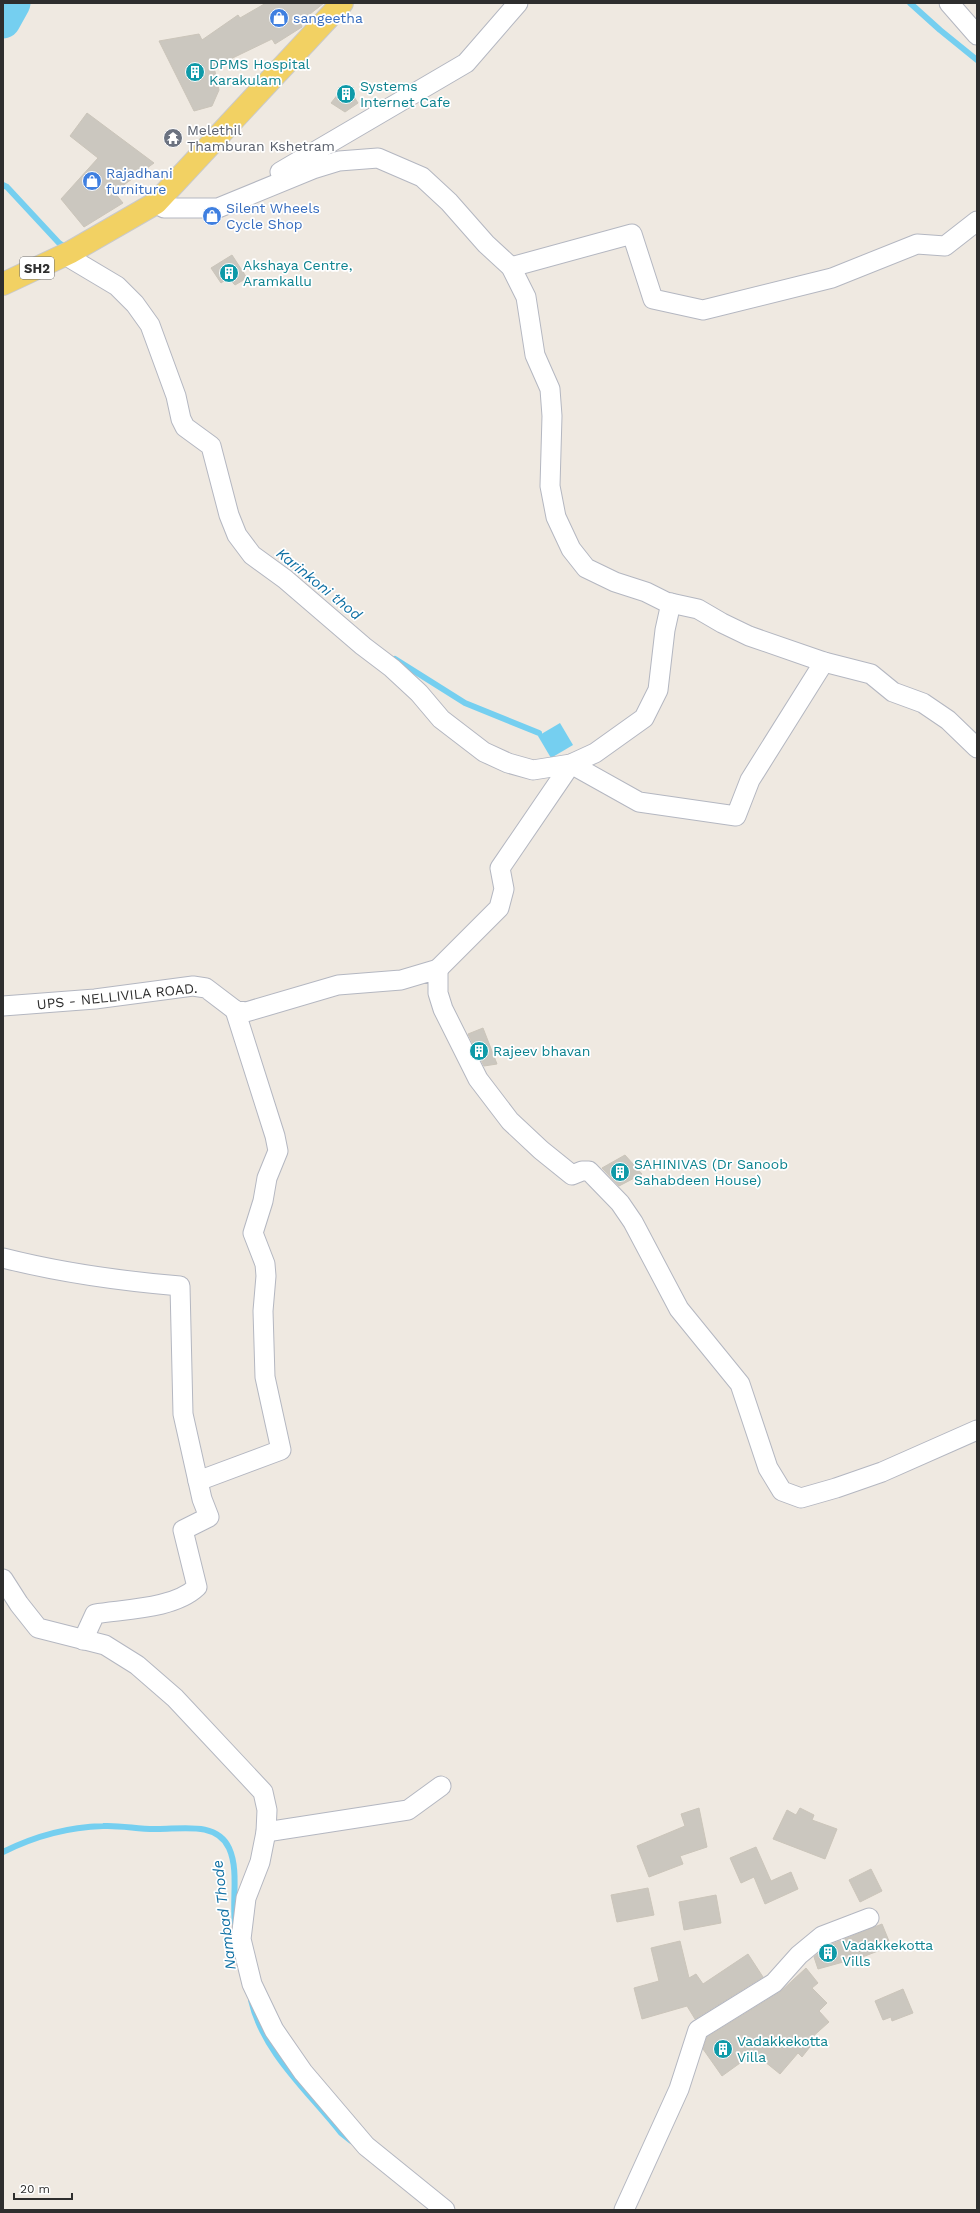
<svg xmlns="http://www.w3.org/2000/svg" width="980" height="2213" font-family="'Work Sans',sans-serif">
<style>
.water{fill:#75cff0}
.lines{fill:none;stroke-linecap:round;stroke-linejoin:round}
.stream{stroke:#75cff0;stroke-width:6}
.river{stroke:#75cff0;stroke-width:35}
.building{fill:#cbc7bf;stroke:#cbc5ba}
.minor-casing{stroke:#b4b7c1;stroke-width:21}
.major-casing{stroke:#c9c9c9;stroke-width:24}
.minor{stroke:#fff;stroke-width:19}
.major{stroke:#f2d163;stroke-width:22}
.labels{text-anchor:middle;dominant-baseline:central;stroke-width:3.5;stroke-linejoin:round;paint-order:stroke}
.shield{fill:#fff;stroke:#6d6d6d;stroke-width:1}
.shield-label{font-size:13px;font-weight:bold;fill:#2e2e2e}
.shop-label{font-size:14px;fill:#366cbe;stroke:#fff;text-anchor:start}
.culture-label{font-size:14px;fill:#0d838f;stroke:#fff;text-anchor:start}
.worship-label{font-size:14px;fill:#5b616d;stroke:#fff;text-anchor:start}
.street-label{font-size:14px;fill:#2e2e2e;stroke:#fff}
.water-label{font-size:15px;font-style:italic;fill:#0d6fa3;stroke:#fff}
</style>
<rect width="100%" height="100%" fill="#efe9e1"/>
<polygon class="water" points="560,723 573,745 551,758 538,736"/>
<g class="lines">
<g class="stream">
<polyline points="910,3 940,30 977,60"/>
<polyline points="3,185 7,187 59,243 66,248"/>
<polyline points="395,659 465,703 539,733"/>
<path d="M 3,1852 C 33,1837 69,1827 103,1826 C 120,1825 137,1829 154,1829 C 178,1830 216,1820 229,1848 C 239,1870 232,1899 235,1923"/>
<path d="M 251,2000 C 263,2053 309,2092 341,2133 L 351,2141"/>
</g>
<polyline class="river" points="3,21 13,3"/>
</g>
<g class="building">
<polygon points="266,3 324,3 301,21 302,27 275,44 272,39 214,67 219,90 212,106 194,111 159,41 199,34 202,40 238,15 240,18"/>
<polygon points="346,84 358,103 345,112 331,103"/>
<polygon points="87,113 154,163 114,192 123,203 84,227 61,199 98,158 70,136"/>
<polygon points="232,255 247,278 235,285 228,278 221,283 211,268"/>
<polygon points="483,1028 497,1064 484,1066 468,1034"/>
<polygon points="625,1155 642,1174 619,1186 602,1168"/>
<polygon points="699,1808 707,1847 680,1856 683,1864 649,1877 637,1846 685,1826 681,1814"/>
<polygon points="800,1808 814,1815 812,1820 837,1829 825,1859 773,1839 787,1810 796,1815"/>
<polygon points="756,1847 771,1881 791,1872 798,1889 765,1904 754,1877 741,1883 730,1858"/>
<polygon points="871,1869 882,1891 860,1902 849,1880"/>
<polygon points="648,1888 654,1915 617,1922 611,1895"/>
<polygon points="716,1895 721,1923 684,1930 679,1902"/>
<polygon points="882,1924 891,1946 865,1956 818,1969 814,1957 827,1946"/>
<polygon points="680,1941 689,1978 696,1974 703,1984 748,1954 763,1977 695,2019 687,2006 642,2019 634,1988 659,1981 651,1948"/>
<polygon points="806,1968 818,1983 812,1988 827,2003 819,2011 829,2022 809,2040 813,2043 802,2057 798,2053 780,2074 754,2053 722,2076 703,2049 707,2037 780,1992"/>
<polygon points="903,1989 913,2013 892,2021 891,2017 883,2020 875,2001"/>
</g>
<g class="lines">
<g class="minor-casing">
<g id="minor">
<polyline points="949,3 977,35"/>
<polyline points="280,172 466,63 518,3"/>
<polyline points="156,203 164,208 218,208 313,169 339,161 378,158 422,177 449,202 486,244 511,267 526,297 535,355 550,389 552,416 550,486 556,517 571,549 586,568 615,582 646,592 666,602 698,609 722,623 749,636 824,662 871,674 893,692 923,703 948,720 977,748"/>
<polyline points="65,255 117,286 135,304 150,325 176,396 181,419 185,427 211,446 229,515 237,535 252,555 285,579 363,646 392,668 419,693 441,719 484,752 508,763 533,770 571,764 595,753 644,718 658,690 665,630 671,603"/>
<polyline points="511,267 632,234 653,299 703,310 832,278 917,244 945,246 977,221"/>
<polyline points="438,969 499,908 504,889 500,868 571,764 639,802 736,816 750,780 824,662"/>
<polyline points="3,1006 95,999 193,986 206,988 235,1010 246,1012 338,985 401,980 438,969 438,993 443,1009 478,1079 510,1121 541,1150 572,1175 582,1171 589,1171 620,1203 633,1222 679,1309 740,1384 768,1468 782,1491 801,1498 836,1488 882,1472 977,1430"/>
<path d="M 3,1258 C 62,1273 120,1281 180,1286 L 183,1414 L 202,1499 L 209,1517 L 183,1530 L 197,1587 C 174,1609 125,1609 95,1614 L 83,1640"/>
<polyline points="198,1481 281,1450 265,1377 263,1311 266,1276 265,1264 253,1233 263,1201 267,1178 278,1151 275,1136 235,1010"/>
<polyline points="3,1579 19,1604 38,1628 105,1645 137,1665 175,1698 263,1792 267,1810 266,1832 260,1862 246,1898 241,1939 252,1984 274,2030 303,2072 366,2146 445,2210"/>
<polyline points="266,1832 408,1810 441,1786"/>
<polyline points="624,2210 679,2089 698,2030 774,1983 799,1955 822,1936 869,1918"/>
</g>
</g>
<g class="major-casing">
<polyline id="major" points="3,284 71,252 156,203 342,3"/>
</g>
<use href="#minor" class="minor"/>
<use href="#major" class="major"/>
</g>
<defs>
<g id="shop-disc" transform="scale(1)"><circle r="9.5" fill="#3f7fe0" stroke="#fff"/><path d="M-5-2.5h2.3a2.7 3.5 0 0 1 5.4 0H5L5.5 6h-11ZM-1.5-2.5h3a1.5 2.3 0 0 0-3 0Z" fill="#fff"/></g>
<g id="building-disc" transform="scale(1)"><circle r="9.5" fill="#0f9aa8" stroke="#fff"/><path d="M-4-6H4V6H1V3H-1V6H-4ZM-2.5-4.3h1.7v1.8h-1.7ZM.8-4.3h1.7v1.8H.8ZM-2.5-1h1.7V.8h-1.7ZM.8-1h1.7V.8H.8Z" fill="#fff"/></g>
<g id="temple-disc" transform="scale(1)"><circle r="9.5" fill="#6b7280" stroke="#fff"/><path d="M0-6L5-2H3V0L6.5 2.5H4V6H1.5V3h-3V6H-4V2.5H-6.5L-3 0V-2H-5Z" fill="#fff"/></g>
</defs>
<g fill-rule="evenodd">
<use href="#shop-disc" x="279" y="18"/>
<use href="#building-disc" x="195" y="72"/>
<use href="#building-disc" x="346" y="94"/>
<use href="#temple-disc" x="173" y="138"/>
<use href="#shop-disc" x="92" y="181"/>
<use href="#shop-disc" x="212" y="216"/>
<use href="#building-disc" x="229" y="273"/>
<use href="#building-disc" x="479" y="1051"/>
<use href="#building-disc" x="620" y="1172"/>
<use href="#building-disc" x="828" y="1953"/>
<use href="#building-disc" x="723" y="2049"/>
</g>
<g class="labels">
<rect class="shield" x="20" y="257" width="34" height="22" rx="3"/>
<g class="shield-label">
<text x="37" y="268">SH2</text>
</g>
<g class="shop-label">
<text x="293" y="18">sangeetha</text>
<text x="106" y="173">Rajadhani<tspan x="106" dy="16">furniture</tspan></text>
<text x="226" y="208">Silent Wheels<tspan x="226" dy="16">Cycle Shop</tspan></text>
</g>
<g class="culture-label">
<text x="209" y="64">DPMS Hospital<tspan x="209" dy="16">Karakulam</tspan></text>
<text x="360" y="86">Systems<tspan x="360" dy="16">Internet Cafe</tspan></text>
<text x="243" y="265">Akshaya Centre,<tspan x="243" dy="16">Aramkallu</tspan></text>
<text x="493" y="1051">Rajeev bhavan</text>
<text x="634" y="1164">SAHINIVAS (Dr Sanoob<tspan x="634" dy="16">Sahabdeen House)</tspan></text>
<text x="842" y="1945">Vadakkekotta<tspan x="842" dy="16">Vills</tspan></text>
<text x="737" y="2041">Vadakkekotta<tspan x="737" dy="16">Villa</tspan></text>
</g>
<g class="worship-label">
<text x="187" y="130">Melethil<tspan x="187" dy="16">Thamburan Kshetram</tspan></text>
</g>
<g class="street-label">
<text transform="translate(117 996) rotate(-6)">UPS - NELLIVILA ROAD.</text>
</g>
<g class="water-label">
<text transform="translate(319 584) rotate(39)">Karinkoni thod</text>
<text transform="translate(224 1915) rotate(-97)">Nambad Thode</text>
</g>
</g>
<rect width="980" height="2213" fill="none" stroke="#2e2e2e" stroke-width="8"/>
<path d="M14 2193v6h58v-6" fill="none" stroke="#2e2e2e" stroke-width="2"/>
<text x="20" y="2193" font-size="12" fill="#2e2e2e" stroke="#ffffff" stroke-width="3" paint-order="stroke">20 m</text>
</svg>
